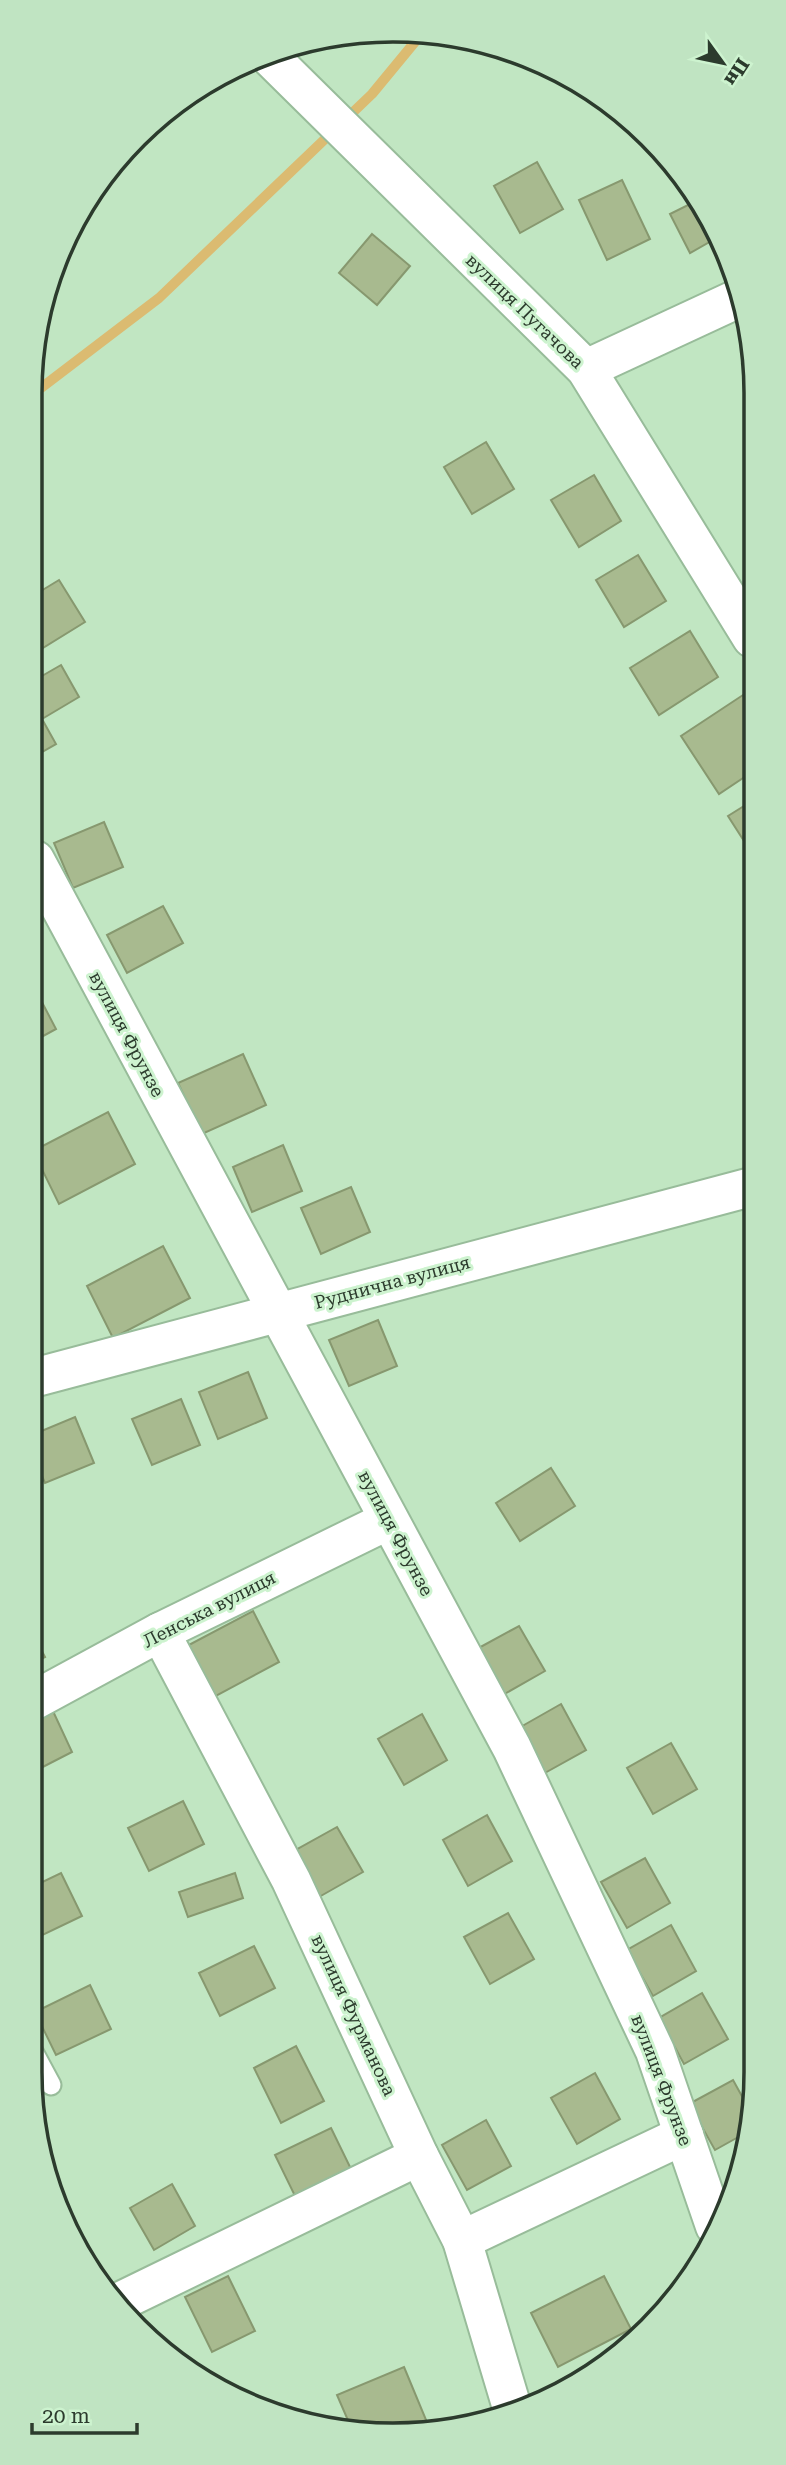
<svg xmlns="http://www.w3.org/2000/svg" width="786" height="2465" font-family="'Roboto Serif',serif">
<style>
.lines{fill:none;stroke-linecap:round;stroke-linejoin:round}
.stream{stroke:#dbbb71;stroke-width:10}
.building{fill:#a8ba8f;stroke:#87986f;stroke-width:2}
.service-casing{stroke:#98bc9a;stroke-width:23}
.minor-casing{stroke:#98bc9a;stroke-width:42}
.service{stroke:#fff;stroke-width:19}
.minor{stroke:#fff;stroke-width:38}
.labels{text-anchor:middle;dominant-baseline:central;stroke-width:6;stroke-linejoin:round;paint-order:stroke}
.street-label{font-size:18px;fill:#2c3b2d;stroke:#cdf3cf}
.rim{fill:none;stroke:#2c3b2d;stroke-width:3.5}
</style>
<rect width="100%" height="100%" fill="#c1e6c2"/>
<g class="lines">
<polyline class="stream" points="37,391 159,298 372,94 419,37"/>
</g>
<g class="building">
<polygon points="537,162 563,209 520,233 494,186"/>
<polygon points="622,180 650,239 607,260 579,200"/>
<polygon points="696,201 720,236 690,253 670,214"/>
<polygon points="372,234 410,266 377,305 339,273"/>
<polygon points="753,357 753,382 742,364"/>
<polygon points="486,442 514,489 472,514 444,467"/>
<polygon points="594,475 621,521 579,547 551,500"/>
<polygon points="638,555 666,601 624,627 596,580"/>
<polygon points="59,580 85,622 38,651 36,646 36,594"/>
<polygon points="690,631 718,677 659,715 630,668"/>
<polygon points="61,665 79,697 42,719 56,744 35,756 35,680"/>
<polygon points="743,695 752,708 752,772 719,794 681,736"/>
<polygon points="752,801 752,851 751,852 728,816"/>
<polygon points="104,822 123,867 73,888 54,843"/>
<polygon points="163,906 183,943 127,973 107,935"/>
<polygon points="34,987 56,1029 34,1041"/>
<polygon points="243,1054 266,1105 202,1134 178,1083"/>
<polygon points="108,1112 135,1164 59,1204 33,1151"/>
<polygon points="283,1145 302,1191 252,1212 233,1167"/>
<polygon points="351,1187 370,1232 321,1254 301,1208"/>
<polygon points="163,1246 190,1298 113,1338 87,1286"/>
<polygon points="378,1320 397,1366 349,1386 329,1340"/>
<polygon points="248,1372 267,1418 218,1439 199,1392"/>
<polygon points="181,1399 200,1445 152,1465 132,1419"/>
<polygon points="75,1417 94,1463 45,1483 32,1453 32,1435"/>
<polygon points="551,1468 575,1506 520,1541 496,1503"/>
<polygon points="253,1611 279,1662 214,1697 187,1646"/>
<polygon points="519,1626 545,1671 501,1696 475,1650"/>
<polygon points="32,1632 45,1657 31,1664"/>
<polygon points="561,1704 586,1750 543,1774 517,1729"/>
<polygon points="52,1709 72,1752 31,1773 31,1719"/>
<polygon points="422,1714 447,1760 404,1785 378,1739"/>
<polygon points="671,1743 697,1789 653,1814 627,1768"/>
<polygon points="183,1801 204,1844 149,1871 128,1828"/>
<polygon points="487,1815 512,1861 468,1886 443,1840"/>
<polygon points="337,1827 363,1872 319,1897 294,1851"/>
<polygon points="645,1858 670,1903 627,1928 601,1882"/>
<polygon points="61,1873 82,1916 30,1941 30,1888"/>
<polygon points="235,1873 243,1898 188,1917 179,1892"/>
<polygon points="508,1913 534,1959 490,1984 464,1937"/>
<polygon points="671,1925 696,1971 653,1996 627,1950"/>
<polygon points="254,1946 275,1988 220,2016 199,1973"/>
<polygon points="90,1985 111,2029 56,2055 35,2012"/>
<polygon points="702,1993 728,2039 684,2064 659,2018"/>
<polygon points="296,2046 324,2101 281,2123 254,2068"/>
<polygon points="595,2073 620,2119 577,2144 551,2098"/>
<polygon points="733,2080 749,2109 749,2131 715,2150 689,2104"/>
<polygon points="486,2120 511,2166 467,2190 442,2145"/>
<polygon points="331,2128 352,2171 296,2198 275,2155"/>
<polygon points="172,2184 195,2226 154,2250 130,2208"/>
<polygon points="228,2276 255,2331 212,2352 185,2297"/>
<polygon points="604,2276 631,2329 558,2367 531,2313"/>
<polygon points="404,2367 429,2427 353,2432 337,2395"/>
</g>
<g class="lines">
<g class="service-casing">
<polyline id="service" points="30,2046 51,2085"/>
</g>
<g class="minor-casing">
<g id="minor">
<polyline points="271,58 586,369 752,638"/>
<polyline points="586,369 739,298"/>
<polyline points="35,860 512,1748 655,2051 715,2226"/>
<polyline points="33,1378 751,1187"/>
<polyline points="160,1632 291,1880 419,2156 462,2240 513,2411"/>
<polyline points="31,1702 160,1632 389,1520"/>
<polyline points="462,2240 684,2135"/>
<polyline points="115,2304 419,2156"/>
</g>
</g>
<use href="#service" class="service"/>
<use href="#minor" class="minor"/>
</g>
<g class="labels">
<g class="street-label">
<text transform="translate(525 311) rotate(44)">вулиця Пугачова</text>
<text transform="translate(127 1034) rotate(62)">вулиця Фрунзе</text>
<text transform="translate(392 1282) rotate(-15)">Руднична вулиця</text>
<text transform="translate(396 1533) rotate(62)">вулиця Фрунзе</text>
<text transform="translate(209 1609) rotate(-27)">Ленська вулиця</text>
<text transform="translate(354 2015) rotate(65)">вулиця Фурманова</text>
<text transform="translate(662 2080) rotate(69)">вулиця Фрунзе</text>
</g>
</g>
<path d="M0 0H786V2465H0ZM393 42H393A351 351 0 0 1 744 393V2072A351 351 0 0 1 393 2423H393A351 351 0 0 1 42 2072V393A351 351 0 0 1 393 42Z" fill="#c0e4c2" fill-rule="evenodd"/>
<path class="rim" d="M393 42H393A351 351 0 0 1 744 393V2072A351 351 0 0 1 393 2423H393A351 351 0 0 1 42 2072V393A351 351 0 0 1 393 42Z"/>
<g transform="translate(723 63) rotate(123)" stroke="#cdf3cf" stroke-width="5" paint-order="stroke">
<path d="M0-5L12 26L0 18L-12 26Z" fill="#2c3b2d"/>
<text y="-10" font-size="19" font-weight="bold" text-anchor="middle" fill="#2c3b2d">Пн</text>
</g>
<path d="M32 2423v10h105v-10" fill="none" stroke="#2c3b2d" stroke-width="3.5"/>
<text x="42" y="2423" font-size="21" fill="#2c3b2d" stroke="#cdf3cf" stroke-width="5" paint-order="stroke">20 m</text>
</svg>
